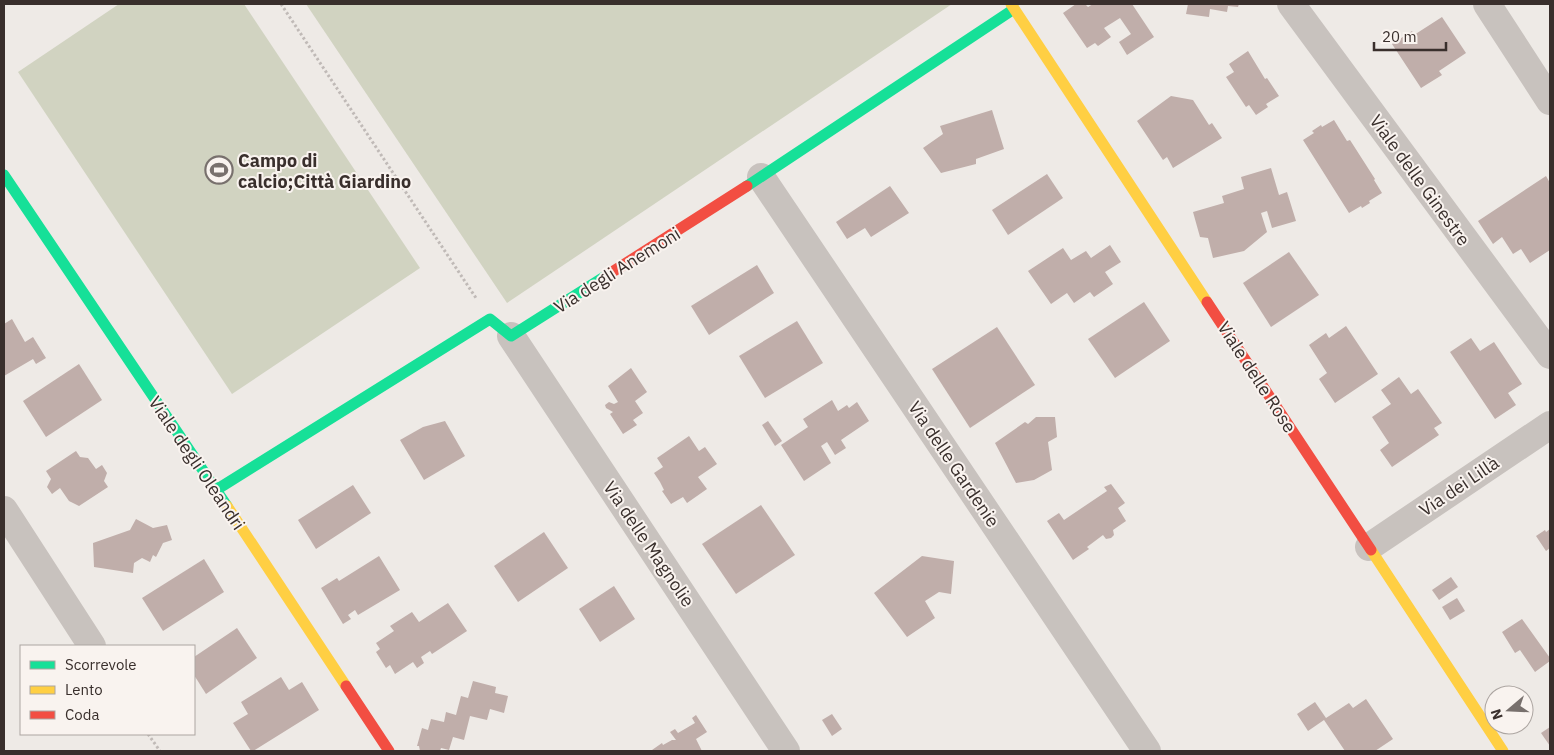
<svg xmlns="http://www.w3.org/2000/svg" width="1554" height="755" font-family="'IBM Plex Sans',sans-serif">
<style>
.green{fill:#d1d3c1}
.building{fill:#c0aeaa}
.lines{fill:none;stroke-linecap:round;stroke-linejoin:round}
.path{stroke:#c0bab7;stroke-width:3;stroke-dasharray:2.5 2.5;stroke-linecap:butt}
.street{stroke:#c8c2be;stroke-width:28}
.fast{stroke:#16e098;stroke-width:11}
.slow{stroke:#ffcf43;stroke-width:11}
.jam{stroke:#f24e42;stroke-width:11}
.labels{text-anchor:middle;dominant-baseline:central;stroke-width:4;stroke-linejoin:round;paint-order:stroke}
.poi-label{font-size:18px;font-weight:bold;fill:#392f2c;stroke:#f9f3ef;text-anchor:start}
.street-label{font-size:18px;fill:#392f2c;stroke:#f9f3ef}
</style>
<rect width="100%" height="100%" fill="#eeeae6"/>
<g class="green">
<polygon points="119,4 244,4 420,268 232,394 18,72"/>
<polygon points="306,4 952,4 507,303"/>
</g>
<g class="building">
<polygon points="1076,4 1085,4 1088,7 1093,4 1128,4 1129,5 1132,4 1154,37 1127,55 1119,42 1131,34 1120,18 1104,28 1111,37 1098,46 1095,43 1087,48 1063,13"/>
<polygon points="1188,4 1239,4 1238,7 1228,6 1227,12 1210,9 1209,17 1186,14"/>
<polygon points="1442,17 1466,53 1439,71 1442,75 1421,88 1392,44 1412,31 1414,35"/>
<polygon points="1248,51 1265,79 1267,78 1279,96 1266,104 1268,107 1256,115 1249,105 1246,107 1226,77 1234,72 1229,64"/>
<polygon points="1171,96 1193,100 1209,125 1212,123 1222,138 1173,168 1167,157 1163,160 1137,121"/>
<polygon points="992,110 1004,149 976,159 976,164 941,173 923,148 943,134 940,126"/>
<polygon points="1334,120 1347,141 1350,140 1375,179 1374,180 1382,193 1369,201 1370,203 1362,208 1361,206 1349,213 1303,140 1314,133 1312,131 1321,125 1322,127"/>
<polygon points="1271,168 1279,195 1287,192 1296,221 1272,228 1267,211 1261,213 1267,232 1244,251 1213,258 1208,238 1200,237 1193,212 1224,203 1222,196 1244,189 1241,177"/>
<polygon points="1047,174 1063,198 1008,235 992,210"/>
<polygon points="1546,176 1550,183 1550,250 1530,263 1521,249 1513,254 1502,237 1493,244 1478,221"/>
<polygon points="890,186 909,213 871,237 865,228 847,239 836,222"/>
<polygon points="1110,245 1121,262 1105,272 1113,284 1094,297 1090,292 1074,303 1067,293 1051,304 1028,271 1063,248 1071,260 1086,251 1091,258"/>
<polygon points="1289,252 1319,295 1271,327 1243,283"/>
<polygon points="757,265 774,293 709,335 691,306"/>
<polygon points="1144,302 1170,341 1115,378 1088,339"/>
<polygon points="12,319 25,342 33,337 46,358 36,364 33,359 4,376 4,324"/>
<polygon points="797,321 823,363 765,398 739,356"/>
<polygon points="1346,326 1378,374 1335,403 1319,379 1327,373 1309,345 1326,333 1329,338"/>
<polygon points="997,327 1035,385 970,428 932,369"/>
<polygon points="1471,338 1480,351 1494,342 1522,384 1508,393 1516,405 1495,419 1450,352"/>
<polygon points="79,364 102,400 46,437 23,401"/>
<polygon points="631,368 647,392 635,401 643,413 633,420 637,425 623,434 610,414 613,412 606,408 605,405 609,402 614,404 618,402 608,386"/>
<polygon points="1399,377 1411,394 1418,389 1442,423 1434,428 1439,435 1392,467 1380,450 1389,443 1372,417 1391,404 1381,390"/>
<polygon points="832,400 838,411 847,405 849,408 857,402 869,421 841,440 846,448 835,455 827,442 821,446 831,463 804,481 781,445 808,427 803,419"/>
<polygon points="1036,417 1055,417 1057,437 1048,442 1052,470 1034,480 1016,483 995,443 1025,422 1028,424"/>
<polygon points="445,421 465,456 424,480 400,440 423,427"/>
<polygon points="768,421 782,441 775,446 762,425"/>
<polygon points="689,436 699,451 705,447 717,464 698,477 707,489 687,503 683,497 671,504 662,491 664,490 660,482 654,473 663,467 657,458"/>
<polygon points="76,451 80,457 88,458 96,469 102,465 107,473 104,481 108,487 79,506 69,501 60,488 52,494 47,487 51,479 46,471"/>
<polygon points="1111,484 1125,503 1118,508 1126,521 1113,530 1114,535 1111,538 1106,539 1103,535 1087,547 1089,549 1073,560 1047,521 1059,513 1064,520 1107,491 1104,487"/>
<polygon points="353,485 371,513 316,549 298,520"/>
<polygon points="761,505 795,555 736,594 702,544"/>
<polygon points="136,519 153,528 167,525 172,540 163,543 156,557 153,555 150,562 142,558 134,563 133,573 94,567 93,543 130,530"/>
<polygon points="1550,529 1550,548 1546,551 1536,536 1545,530 1546,532"/>
<polygon points="544,532 568,568 518,602 494,566"/>
<polygon points="379,556 400,590 358,615 355,610 348,615 351,619 343,624 321,588 337,578 339,581"/>
<polygon points="922,556 954,561 951,594 939,592 925,601 935,618 907,637 874,593"/>
<polygon points="204,559 224,592 163,631 142,598"/>
<polygon points="1451,577 1458,587 1439,600 1432,590"/>
<polygon points="614,586 635,619 600,642 579,609"/>
<polygon points="1457,598 1465,611 1450,620 1442,607"/>
<polygon points="448,603 467,631 432,654 430,651 421,657 424,663 417,668 413,662 395,674 390,665 386,668 376,652 380,649 376,643 394,631 390,626 412,612 419,622"/>
<polygon points="1522,619 1550,658 1550,661 1535,672 1520,650 1515,653 1502,632"/>
<polygon points="237,628 257,658 206,694 194,675 194,657"/>
<polygon points="281,677 289,690 302,682 319,710 253,751 251,751 233,723 248,714 241,702"/>
<polygon points="473,681 496,687 495,693 508,696 504,713 490,709 487,720 470,716 464,740 453,737 449,750 441,748 440,751 420,751 419,746 417,746 422,728 428,730 431,719 444,722 446,712 456,715 461,696 468,698"/>
<polygon points="1366,699 1393,739 1375,751 1345,751 1324,720 1308,731 1297,714 1315,702 1326,718 1349,703 1353,708"/>
<polygon points="832,714 842,729 832,736 822,720"/>
<polygon points="696,715 707,732 696,739 702,751 653,751 652,750 662,743 663,745 672,740 676,740 670,732 675,729 678,733 695,723 692,718"/>
<polygon points="1550,727 1550,746 1541,733"/>
</g>
<g class="lines">
<g class="path">
<polyline points="281,4 476,298"/>
<polyline points="148,734 160,751"/>
</g>
<g class="street">
<polyline points="1291,4 1550,355"/>
<polyline points="1487,4 1550,101"/>
<polyline points="761,177 1147,751"/>
<polyline points="511,336 786,751"/>
<polyline points="4,510 92,646"/>
<polyline points="1369,547 1550,425"/>
</g>
<g class="fast">
<polyline points="4,175 227,506"/>
<polyline points="747,186 1014,9"/>
<polyline points="216,490 490,319 511,336 609,274"/>
</g>
<g class="slow">
<polyline points="1011,4 1207,302"/>
<polyline points="227,506 346,686"/>
<polyline points="1371,550 1503,751"/>
</g>
<g class="jam">
<polyline points="609,274 747,186"/>
<polyline points="1207,302 1371,550"/>
<polyline points="346,686 389,751"/>
</g>
</g>
<defs>
<g id="stadium-ring" transform="scale(1.4375)"><circle r="9.5" fill="#f9f3ef" stroke="#78706d" stroke-width="1.5"/><path d="M0-5a6.5 5 0 1 0 0 10a6.5 5 0 1 0 0-10ZM-3.5-1.8h7v3.6h-7Z" fill="#78706d"/></g>
</defs>
<g fill-rule="evenodd">
<use href="#stadium-ring" x="219" y="170"/>
</g>
<g class="labels">
<g class="poi-label">
<text x="238" y="160">Campo di<tspan x="238" dy="21">calcio;Città Giardino</tspan></text>
</g>
<g class="street-label">
<text transform="translate(1420 180) rotate(54)">Viale delle Ginestre</text>
<text transform="translate(617 270) rotate(-32)">Via degli Anemoni</text>
<text transform="translate(1257 377) rotate(57)">Viale delle Rose</text>
<text transform="translate(197 463) rotate(56)">Viale degli Oleandri</text>
<text transform="translate(954 464) rotate(56)">Via delle Gardenie</text>
<text transform="translate(1459 486) rotate(-34)">Via dei Lillà</text>
<text transform="translate(649 544) rotate(56)">Via delle Magnolie</text>
</g>
</g>
<rect width="1554" height="755" fill="none" stroke="#392f2c" stroke-width="10"/>
<rect x="20" y="645" width="175" height="90" fill="#f9f3ef" stroke="#aca5a1"/>
<rect x="30" y="661" width="25" height="8" fill="#16e098" stroke="#aca5a1"/>
<text x="65" y="670" font-size="15" fill="#392f2c">Scorrevole</text>
<rect x="30" y="686" width="25" height="8" fill="#ffcf43" stroke="#aca5a1"/>
<text x="65" y="695" font-size="15" fill="#392f2c">Lento</text>
<rect x="30" y="711" width="25" height="8" fill="#f24e42" stroke="#aca5a1"/>
<text x="65" y="720" font-size="15" fill="#392f2c">Coda</text>
<g transform="translate(1509 710) rotate(251)"><circle r="24" fill="#f9f3ef" stroke="#aca5a1"/>
<path d="M0-4L9 19L0 12L-9 19Z" fill="#78706d"/>
<text y="-8" font-size="14" font-weight="bold" text-anchor="middle" fill="#392f2c">N</text>
</g>
<path d="M1374 42v8h72v-8" fill="none" stroke="#392f2c" stroke-width="2.5"/>
<text x="1382" y="42" font-size="15" fill="#392f2c" stroke="#f9f3ef" stroke-width="4" paint-order="stroke">20 m</text>
</svg>
